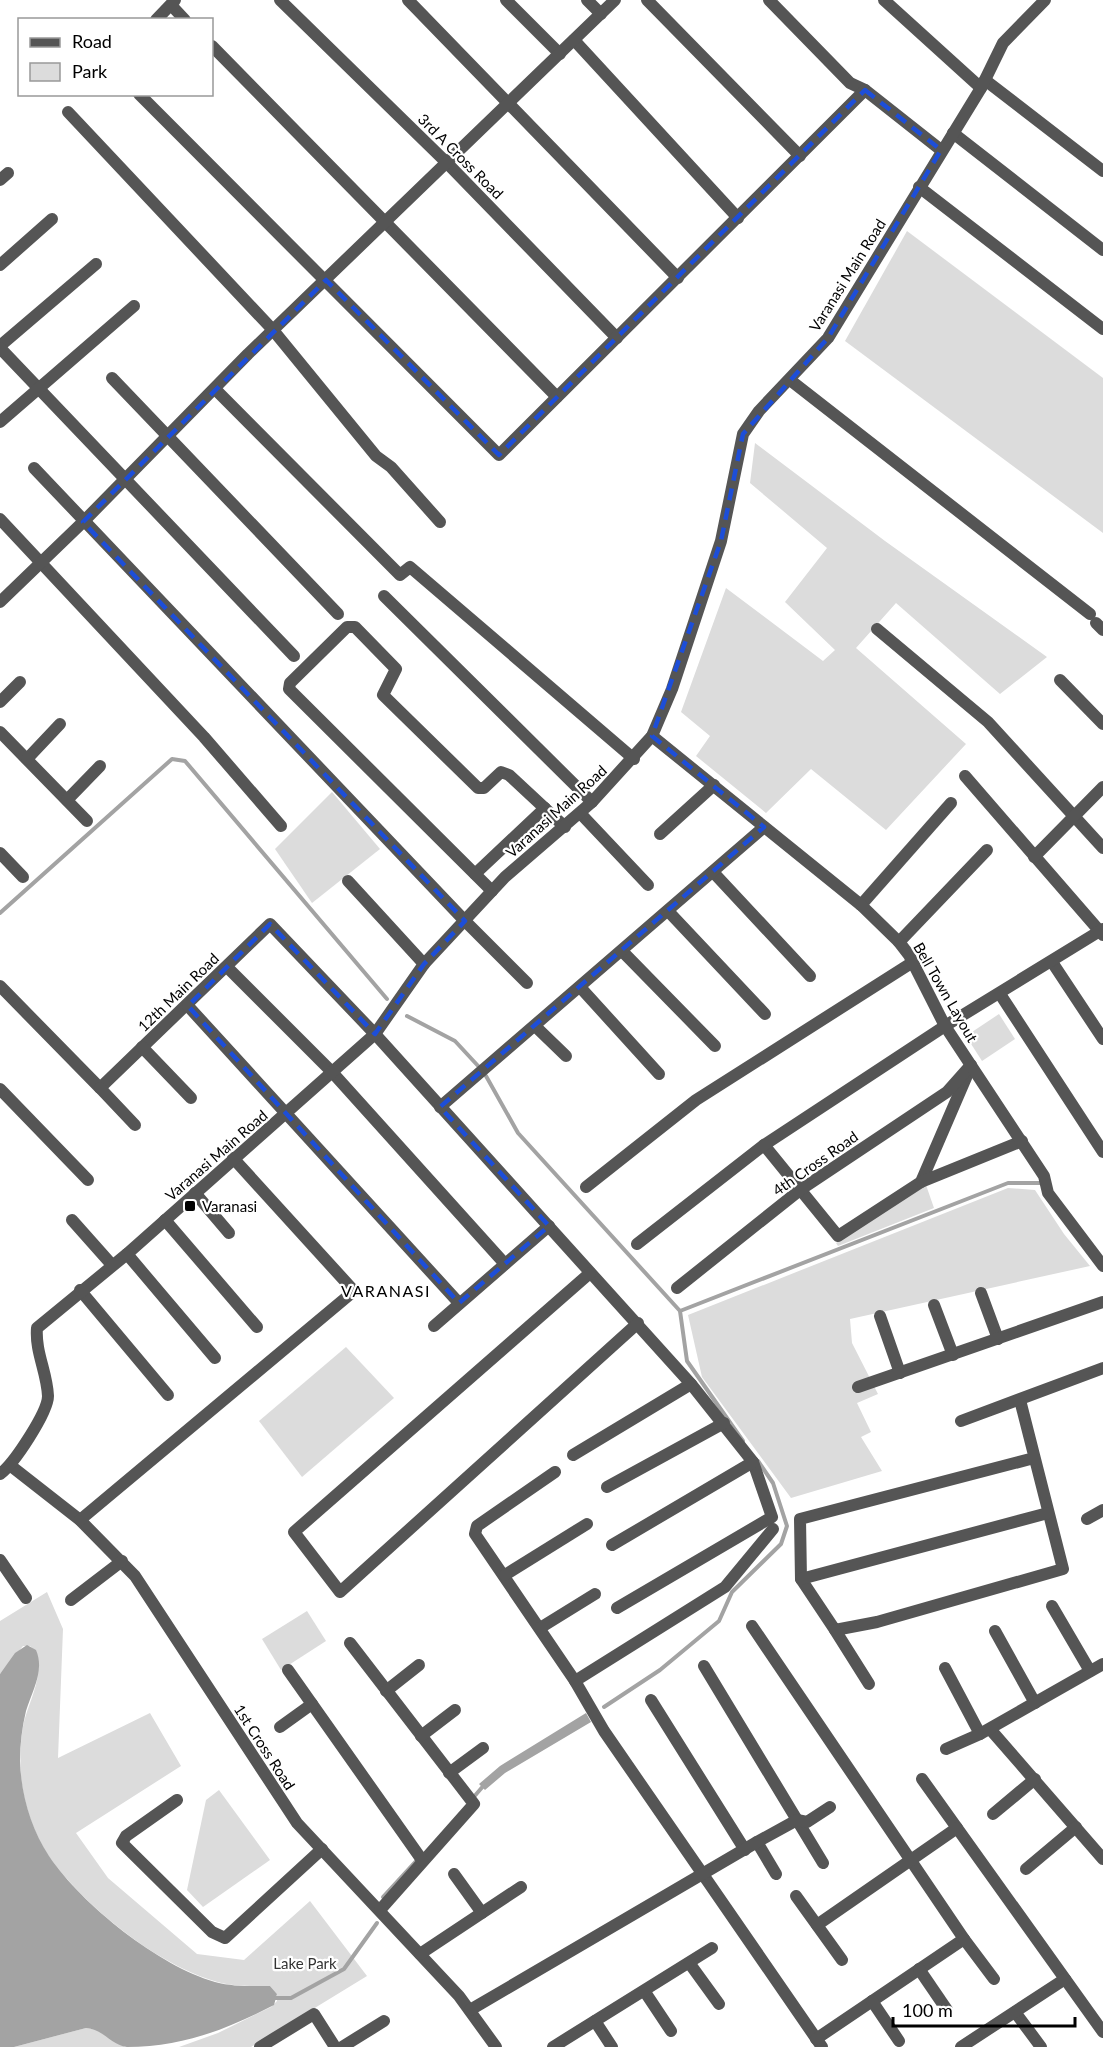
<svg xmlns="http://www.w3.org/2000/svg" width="1103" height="2047" font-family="Lato,sans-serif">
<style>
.green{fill:#dcdcdc}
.water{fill:#a3a3a3}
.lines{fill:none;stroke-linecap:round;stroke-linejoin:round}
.stream{stroke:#a3a3a3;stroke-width:4}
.minor{stroke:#555;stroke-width:12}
.tertiary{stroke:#555;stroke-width:12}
.marked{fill:none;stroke:#1d4ed8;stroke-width:4.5;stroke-dasharray:12 8;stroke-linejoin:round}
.poi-dot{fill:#000;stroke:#fff;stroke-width:2}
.labels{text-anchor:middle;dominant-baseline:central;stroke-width:4.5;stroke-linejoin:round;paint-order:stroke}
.street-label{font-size:15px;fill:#000;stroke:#fff}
.poi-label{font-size:15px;fill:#000;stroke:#fff;text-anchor:start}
.park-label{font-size:15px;fill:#333;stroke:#fff}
.neighbourhood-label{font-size:16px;letter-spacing:1.5px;fill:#000;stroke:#fff}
</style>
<rect width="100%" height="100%" fill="#fff"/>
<g class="green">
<polygon points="907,231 1103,378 1103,533 845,341"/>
<polygon points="755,443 885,541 1047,657 1000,694 896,603 856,648 966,744 886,830 811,769 766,813 696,756 710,736 681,712 726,588 823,661 835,650 785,602 827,548 750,483"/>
<polygon points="332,792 380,849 312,903 275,849"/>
<polygon points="999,1014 1015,1039 982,1061 966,1036"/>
<polygon points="926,1185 934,1208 838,1246 836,1243"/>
<polygon points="1008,1188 1035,1190 1064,1234 1090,1266 850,1319 852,1343 878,1394 857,1403 871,1432 861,1437 882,1471 791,1498 702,1377 688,1315"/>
<polygon points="346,1347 394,1398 302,1477 259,1421"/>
<path d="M 47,1592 L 63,1629 L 58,1758 L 150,1713 L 181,1766 L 76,1833 L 108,1878 L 197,1954 L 244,1960 L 310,1901 L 367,1976 L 251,2047 L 179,2047 L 218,2033 L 271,2007 L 277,2001 L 277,1994 L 270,1986 C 249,1986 231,1987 211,1980 C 154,1962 85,1906 50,1858 C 34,1835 24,1805 21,1777 C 20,1760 20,1743 23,1727 C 27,1703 51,1666 30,1646 L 23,1646 L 0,1674 L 0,1621 Z"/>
<polygon points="307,1611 326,1641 281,1670 262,1639"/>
<polygon points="219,1790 270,1860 203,1907 187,1890 206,1800"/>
<polygon points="86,2028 97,2030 125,2047 14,2047"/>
</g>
<g class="water">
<path d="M 27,1645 L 36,1650 C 45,1671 32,1691 26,1711 C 22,1727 20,1744 20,1761 C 21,1794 31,1829 49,1856 C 82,1905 159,1966 215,1982 C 234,1987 251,1986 270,1986 L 277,1994 L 274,2005 C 228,2029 182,2047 127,2047 C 111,2045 103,2029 86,2028 L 14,2047 L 0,2047 L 0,1674 L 15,1653 Z"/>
<polygon points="586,1713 591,1722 505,1773 485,1790 479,1784 500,1766"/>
</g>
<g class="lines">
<g class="stream">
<polyline points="0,913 172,759 185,761 387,999"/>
<polyline points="407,1016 455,1041 480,1068"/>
<polyline points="486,1076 518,1133 680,1311"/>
<polyline points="743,1441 687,1361 680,1311 1008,1183 1040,1183"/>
<polyline points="604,1707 660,1670 719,1621 732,1592 781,1544 787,1526 773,1483 758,1461"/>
<polyline points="472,1799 485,1784"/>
<polyline points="383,1897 417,1860"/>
<polyline points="275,1998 291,1998 344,1969 377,1923"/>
</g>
<g class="minor">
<polyline points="280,0 447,163 617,338"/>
<polyline points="408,0 678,278"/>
<polyline points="506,0 560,54"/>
<polyline points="587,0 601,14"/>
<polyline points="647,0 800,156"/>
<polyline points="769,0 850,83 865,90 941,150"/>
<polyline points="884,0 981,88"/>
<polyline points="171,5 185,20"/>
<polyline points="156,20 175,0"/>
<polyline points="574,40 738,218"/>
<polyline points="212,46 557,397"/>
<polyline points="985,80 1103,171"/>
<polyline points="139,94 499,455 865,90"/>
<polyline points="68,112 273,330 376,456 391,467 440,522"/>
<polyline points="953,133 1103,250"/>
<polyline points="0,180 8,173"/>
<polyline points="919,187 1103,329"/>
<polyline points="0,265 52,219"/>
<polyline points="0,346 96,264"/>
<polyline points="0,348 294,656"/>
<polyline points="112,378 338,614"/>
<polyline points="790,380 1090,614"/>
<polyline points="215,389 400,575 410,567 634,759"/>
<polyline points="0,422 134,306"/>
<polyline points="34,468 465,921 527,983"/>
<polyline points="0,519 204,737 281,826"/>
<polyline points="384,596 592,802"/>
<polyline points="0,602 83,522 248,354 615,0"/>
<polyline points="1096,623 1103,630"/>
<polyline points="877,629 988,722 1103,848"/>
<polyline points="1060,680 1103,724"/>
<polyline points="0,702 20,682"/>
<polyline points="0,732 87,821"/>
<polyline points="27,759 60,724"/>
<polyline points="965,776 1103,935"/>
<polyline points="67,800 100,766"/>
<polyline points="580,813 648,885"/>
<polyline points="660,834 714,785"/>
<polyline points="0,853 23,877"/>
<polyline points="1034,857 1103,787"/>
<polyline points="713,872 810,976"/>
<polyline points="475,874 545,808"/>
<polyline points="348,881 424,964"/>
<polyline points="492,891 289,689 290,683 347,627 355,627 396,669 383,695 478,788 484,788 501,772 509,775 565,827"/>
<polyline points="861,905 951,803"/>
<polyline points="668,911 765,1014"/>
<polyline points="899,942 987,850"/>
<polyline points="622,951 715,1046"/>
<polyline points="1052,962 1103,1039"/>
<polyline points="227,967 332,1072 505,1264"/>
<polyline points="0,986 100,1088 270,924 375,1034 691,1384 753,1462 772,1517 617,1608"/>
<polyline points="580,987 659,1074"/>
<polyline points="1000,994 1103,1152"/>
<polyline points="188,1006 459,1303"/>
<polyline points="535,1026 566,1056"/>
<polyline points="142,1047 191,1098"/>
<polyline points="100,1088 135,1125"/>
<polyline points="0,1089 88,1180"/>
<polyline points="440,1107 764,827"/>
<polyline points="764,1145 838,1236 921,1182 968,1073"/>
<polyline points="921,1182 1022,1141"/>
<polyline points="586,1187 696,1100 913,962"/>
<polyline points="195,1193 229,1233"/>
<polyline points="72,1220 112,1265"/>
<polyline points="165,1220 257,1327"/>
<polyline points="637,1244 764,1145 945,1026 1103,929"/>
<polyline points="127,1254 215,1358"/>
<polyline points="590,1273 294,1532 340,1592 638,1323"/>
<polyline points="677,1288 800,1190 947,1092 971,1065"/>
<polyline points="80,1290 168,1395"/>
<polyline points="981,1293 998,1339"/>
<polyline points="934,1305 953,1355"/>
<polyline points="880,1316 900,1373"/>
<polyline points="434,1326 549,1226"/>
<polyline points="858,1387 1103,1302"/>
<polyline points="1020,1400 1063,1569 877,1622 835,1630 801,1579 800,1519 1034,1458"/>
<polyline points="961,1421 1103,1368"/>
<polyline points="573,1455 691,1384"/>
<polyline points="11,1466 80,1520 135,1576 297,1823 459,1996 496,2047"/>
<polyline points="555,1472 477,1526 475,1534 575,1681 604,1731 822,2047"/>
<polyline points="607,1487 724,1423"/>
<polyline points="1087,1519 1103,1510"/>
<polyline points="80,1520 354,1291 233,1158"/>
<polyline points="612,1545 753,1462"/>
<polyline points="0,1560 26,1598"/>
<polyline points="505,1575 587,1524"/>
<polyline points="801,1579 1048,1513"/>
<polyline points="71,1600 122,1561"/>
<polyline points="1052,1606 1090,1671"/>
<polyline points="752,1626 964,1939 816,2039"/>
<polyline points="540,1628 595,1594"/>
<polyline points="835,1630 869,1684"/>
<polyline points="995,1631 1035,1703"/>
<polyline points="350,1643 474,1804 380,1910"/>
<polyline points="704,1666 823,1863"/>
<polyline points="945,1668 980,1734"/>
<polyline points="288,1670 422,1860"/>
<polyline points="575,1681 725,1587 773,1529"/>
<polyline points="386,1691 419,1665"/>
<polyline points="651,1700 745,1850"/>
<polyline points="280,1727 312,1704"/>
<polyline points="990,1729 1103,1859"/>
<polyline points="421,1736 455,1710"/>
<polyline points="946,1749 980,1734 1103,1664"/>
<polyline points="449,1773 483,1748"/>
<polyline points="922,1779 1103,2032"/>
<polyline points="177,1800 126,1836 122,1843 212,1932 225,1938 322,1849"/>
<polyline points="993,1814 1035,1779"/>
<polyline points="757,1842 776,1874"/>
<polyline points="1026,1869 1076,1827"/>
<polyline points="454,1874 482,1913"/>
<polyline points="796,1896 842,1960"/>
<polyline points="817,1925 957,1828"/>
<polyline points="964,1939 994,1979"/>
<polyline points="420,1954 521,1887"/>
<polyline points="690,1964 719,2004"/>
<polyline points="919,1969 947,2010"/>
<polyline points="645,1992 671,2031"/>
<polyline points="872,2001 899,2041"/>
<polyline points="470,2010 757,1842 797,1820 807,1822 830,1807"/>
<polyline points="1015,2012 1041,2047"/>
<polyline points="595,2021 612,2047"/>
<polyline points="260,2047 314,2014 335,2047"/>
<polyline points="342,2047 384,2021"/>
<polyline points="553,2047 712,1948"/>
<polyline points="961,2047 1065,1979"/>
</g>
<g class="tertiary">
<polyline points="652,736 861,905 899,942 909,955 945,1026 1044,1176 1048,1193 1103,1266"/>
<path d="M 0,1474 C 14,1464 48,1412 48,1396 C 47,1372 35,1352 37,1328 L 127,1254 L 375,1034 L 424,964 L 505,877 L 592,802 L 652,736 L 672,689 L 721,541 L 743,434 L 759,411 L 828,338 L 981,88 L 1003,43 L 1045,0"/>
</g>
</g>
<path class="marked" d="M 865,90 L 941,150 L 828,338 L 743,434 L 721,541 L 652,736 L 764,827 L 440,1107 L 549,1226 L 459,1303 L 188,1006 L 270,924 L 375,1034 L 424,964 L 465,921 L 83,522 L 326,280 L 499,455 Z"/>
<rect class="poi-dot" x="184" y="1200" width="12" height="12" rx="3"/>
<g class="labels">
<g class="street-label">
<text transform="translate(461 156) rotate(45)">3rd A Cross Road</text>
<text transform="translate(847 275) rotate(-58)">Varanasi Main Road</text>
<text transform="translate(556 811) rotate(-42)">Varanasi Main Road</text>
<text transform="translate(178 992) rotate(-44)">12th Main Road</text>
<text transform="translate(946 992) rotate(60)">Bell Town Layout</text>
<text transform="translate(216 1155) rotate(-41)">Varanasi Main Road</text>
<text transform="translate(815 1163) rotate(-35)">4th Cross Road</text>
<text transform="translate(265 1747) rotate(57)">1st Cross Road</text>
</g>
<g class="poi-label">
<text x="202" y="1206">Varanasi</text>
</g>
<g class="park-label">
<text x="305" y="1963">Lake Park</text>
</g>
<g class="neighbourhood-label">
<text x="386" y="1290">VARANASI</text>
</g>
</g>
<rect x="18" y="18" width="195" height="78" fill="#ffffff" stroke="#999999" stroke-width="1.5"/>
<rect x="30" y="38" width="30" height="9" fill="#555555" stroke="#999999" stroke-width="1.5"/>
<text x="72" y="48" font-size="18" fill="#000000">Road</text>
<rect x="30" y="63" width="30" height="18" fill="#dcdcdc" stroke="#999999" stroke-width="1.5"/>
<text x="72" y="78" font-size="18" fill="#000000">Park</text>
<path d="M893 2017v9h182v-9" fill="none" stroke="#000000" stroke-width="3"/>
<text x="902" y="2017" font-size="18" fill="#000000" stroke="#ffffff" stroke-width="4.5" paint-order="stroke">100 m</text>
</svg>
